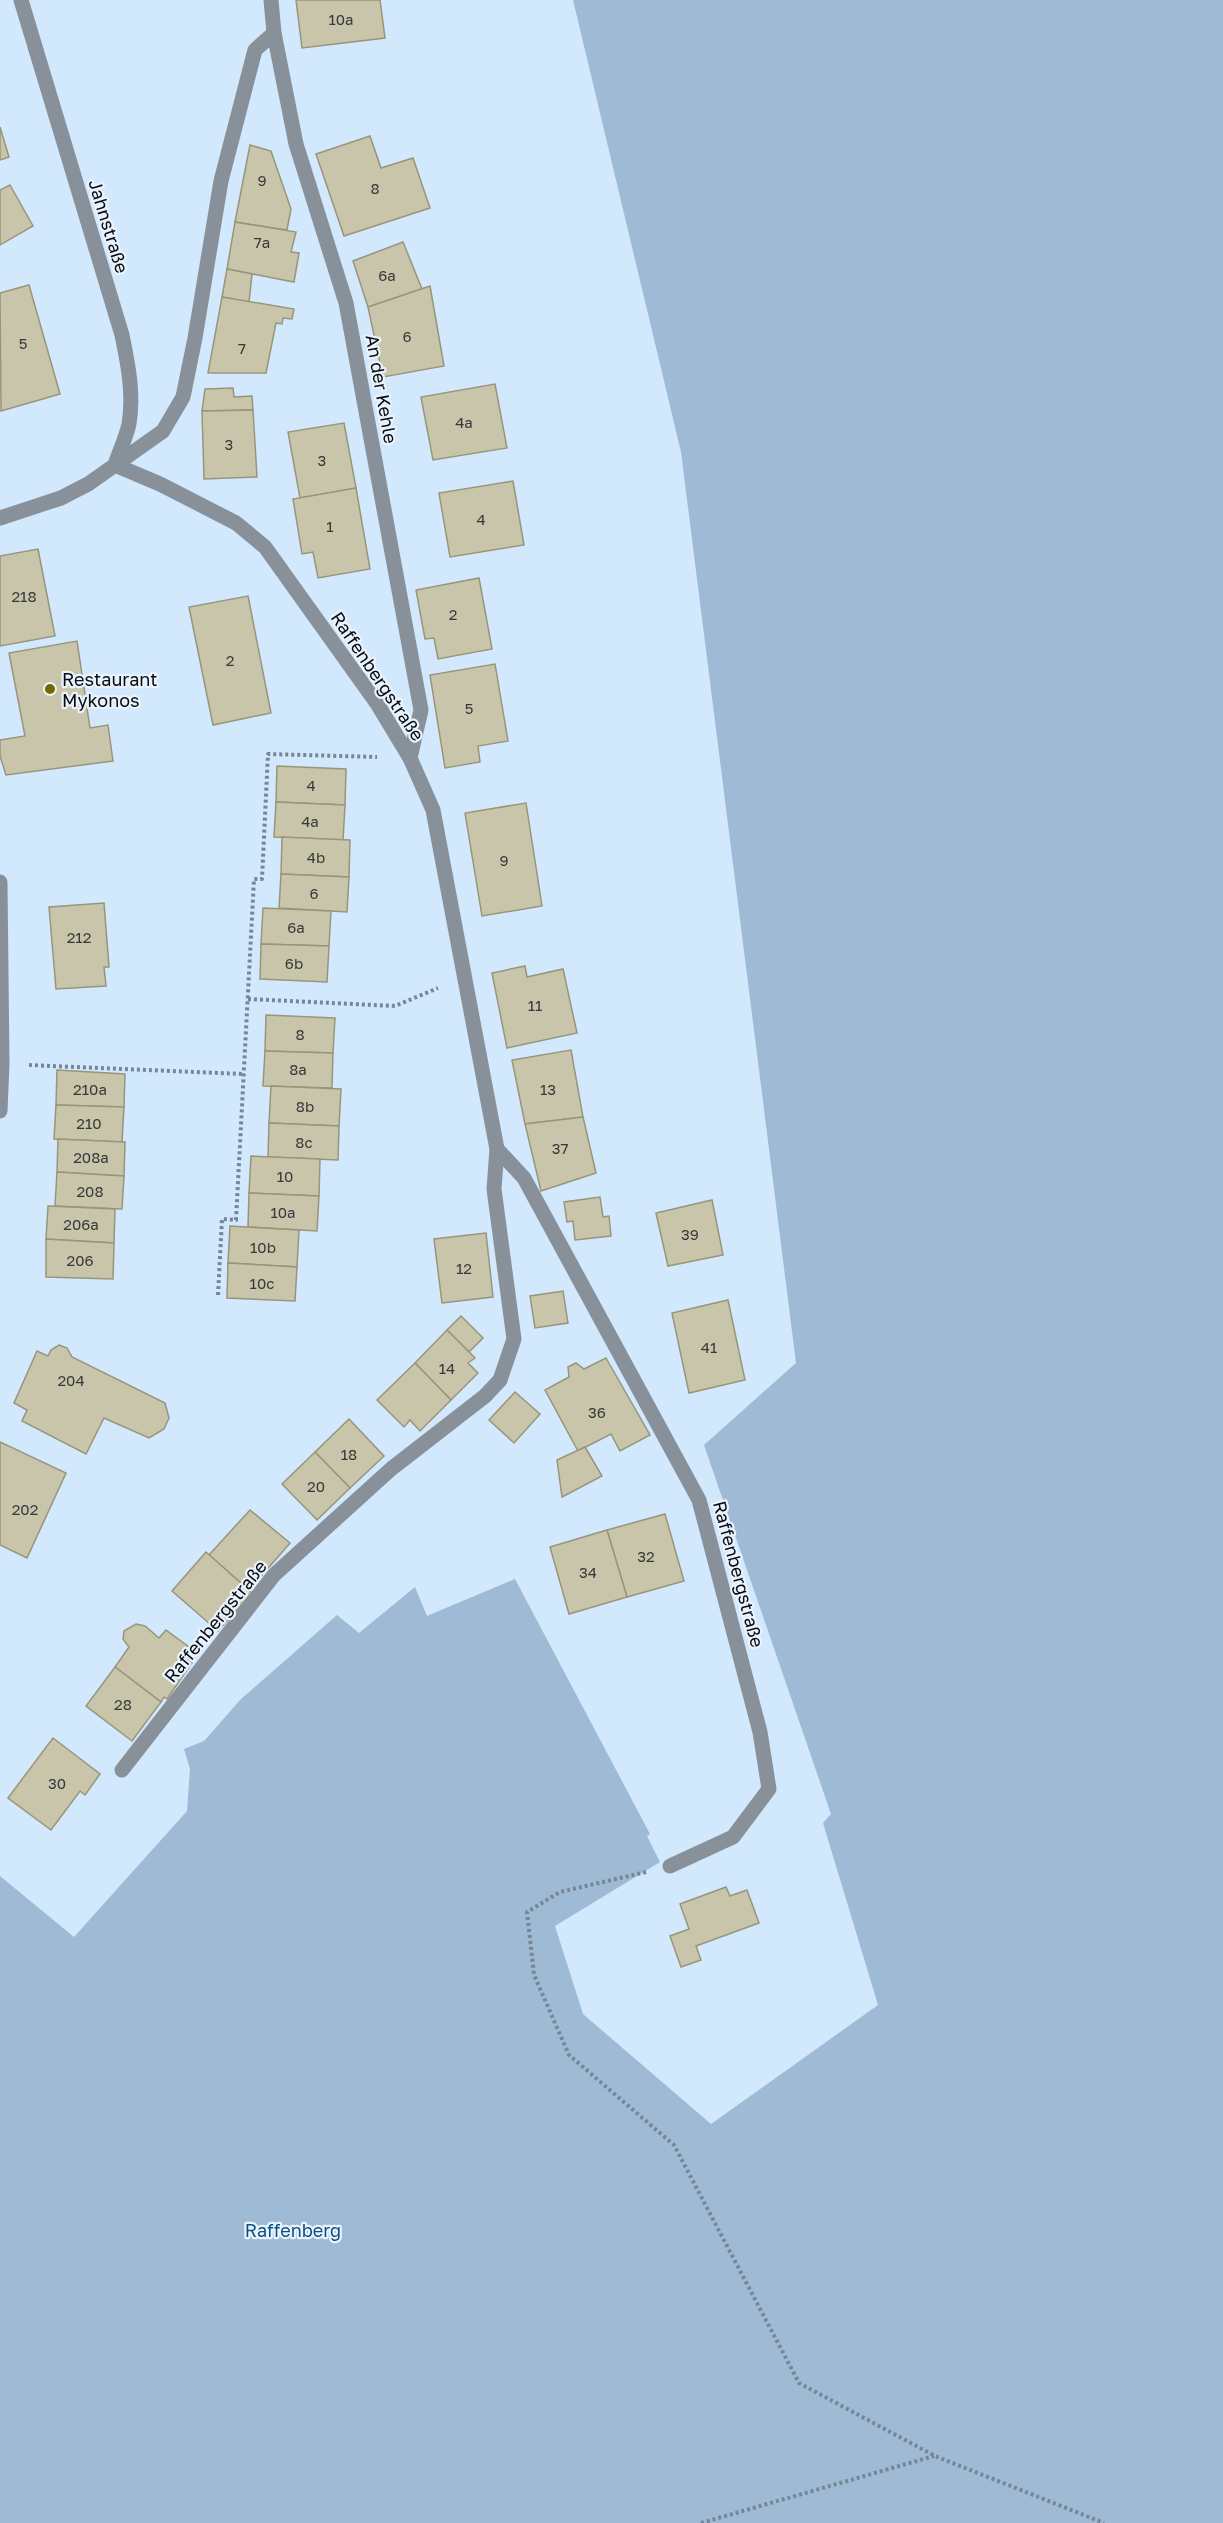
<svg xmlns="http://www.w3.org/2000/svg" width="1223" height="2523" font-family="'Golos Text',sans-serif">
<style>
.green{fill:#9fbad4}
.building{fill:#c8c5aa;stroke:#98957b;stroke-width:1.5}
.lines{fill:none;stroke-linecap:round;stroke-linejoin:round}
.path{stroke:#778695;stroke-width:4;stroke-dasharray:3 3;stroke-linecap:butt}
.minor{stroke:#88919a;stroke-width:15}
.poi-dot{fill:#746800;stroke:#eaf3fc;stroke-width:2}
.labels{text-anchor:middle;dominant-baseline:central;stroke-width:4.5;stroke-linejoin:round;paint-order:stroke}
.number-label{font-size:15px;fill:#363a39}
.street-label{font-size:18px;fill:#060c13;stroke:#eaf3fc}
.poi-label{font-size:18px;fill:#060c13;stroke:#eaf3fc;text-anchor:start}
.park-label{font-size:18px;fill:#0b5083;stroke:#eaf3fc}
</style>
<rect width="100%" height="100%" fill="#d2e8fd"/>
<polygon class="green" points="573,0 1223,0 1223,2523 0,2523 0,1876 74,1937 187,1811 190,1769 184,1749 204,1741 241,1699 337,1615 359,1633 415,1587 427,1616 515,1579 650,1834 647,1836 660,1862 555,1926 583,2014 711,2124 878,2005 823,1823 831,1814 704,1445 796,1363 681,452"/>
<g class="building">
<polygon points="296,0 380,0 385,38 302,48"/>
<polygon points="0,127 9,157 0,160"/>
<polygon points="370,136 381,168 413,158 430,208 344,236 316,154"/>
<polygon points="250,145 271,151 291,209 287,230 235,222"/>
<polygon points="10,185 33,226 0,245 0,190"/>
<polygon points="235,222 296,232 291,252 299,253 294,282 227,269"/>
<polygon points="403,242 422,289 368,307 353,261"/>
<polygon points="227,269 252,274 249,302 222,297"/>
<polygon points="29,285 60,394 1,411 0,293"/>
<polygon points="430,286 444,366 383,377 368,307"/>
<polygon points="222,297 294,309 292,319 283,318 282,324 276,323 266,373 208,373"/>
<polygon points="495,384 507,448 433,460 421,397"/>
<polygon points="233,388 234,397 252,396 253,410 202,411 205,389"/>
<polygon points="253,410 257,477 204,479 202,411"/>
<polygon points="344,423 356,488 300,498 288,432"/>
<polygon points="513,481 524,545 450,557 439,493"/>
<polygon points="356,488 370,569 318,578 313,552 302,554 293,499"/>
<polygon points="38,549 55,636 0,646 0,556"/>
<polygon points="479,578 492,649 438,659 434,638 425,639 416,590"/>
<polygon points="248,596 271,713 213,725 189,607"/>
<polygon points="77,641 90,728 108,725 113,761 6,775 0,756 0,740 25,736 9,653"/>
<polygon points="495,664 508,741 478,746 480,762 445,768 430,675"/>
<polygon points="277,766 346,769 345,805 276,802"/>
<polygon points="276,802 345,805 343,840 274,837"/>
<polygon points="526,803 542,906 482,916 465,813"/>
<polygon points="282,837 350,840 349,877 281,874"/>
<polygon points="281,874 349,877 347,912 279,908"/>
<polygon points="104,903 109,967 104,967 106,986 56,989 49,907"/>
<polygon points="263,908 331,911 329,946 261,944"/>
<polygon points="261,944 329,946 327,982 260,979"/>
<polygon points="525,966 527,977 563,969 577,1033 507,1048 492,973"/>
<polygon points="266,1015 335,1018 333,1053 265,1051"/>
<polygon points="571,1050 583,1117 525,1124 512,1060"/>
<polygon points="265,1051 333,1053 332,1088 263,1086"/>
<polygon points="57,1070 125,1074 124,1107 56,1105"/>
<polygon points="271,1086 341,1089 339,1126 269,1123"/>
<polygon points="56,1105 124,1107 122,1142 54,1139"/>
<polygon points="583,1117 596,1173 541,1191 525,1124"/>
<polygon points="269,1123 339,1126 338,1160 268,1157"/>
<polygon points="58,1139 125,1142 124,1176 57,1172"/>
<polygon points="251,1156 320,1159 319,1196 249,1193"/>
<polygon points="57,1172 124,1176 122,1209 55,1206"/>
<polygon points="249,1193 319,1196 317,1231 248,1227"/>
<polygon points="600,1197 603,1217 609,1216 611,1236 575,1240 573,1221 567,1222 564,1202"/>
<polygon points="712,1200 723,1255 668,1266 656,1213"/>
<polygon points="48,1206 115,1209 114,1243 46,1239"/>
<polygon points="230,1226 299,1230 297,1267 228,1263"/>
<polygon points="486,1233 493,1297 442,1303 434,1239"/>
<polygon points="46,1239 114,1243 113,1279 46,1277"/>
<polygon points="228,1263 297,1267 295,1301 227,1298"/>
<polygon points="563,1291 568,1323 535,1328 530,1296"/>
<polygon points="728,1300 745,1380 689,1393 672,1313"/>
<polygon points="461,1316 483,1338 469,1352 447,1330"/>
<polygon points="447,1330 475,1358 468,1363 478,1373 451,1400 415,1363"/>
<polygon points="59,1345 67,1348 72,1357 165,1403 169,1418 164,1429 149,1438 104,1418 86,1454 22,1421 27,1410 14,1403 37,1351 48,1356 51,1350"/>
<polygon points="606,1358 650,1435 620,1451 611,1434 578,1451 545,1390 569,1377 568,1367 576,1363 584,1369"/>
<polygon points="415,1363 451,1400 420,1431 410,1420 404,1427 377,1400"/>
<polygon points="515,1392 540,1414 514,1443 489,1420"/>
<polygon points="349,1419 384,1456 350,1488 315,1452"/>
<polygon points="0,1442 66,1473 27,1558 0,1545"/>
<polygon points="585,1447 602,1476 562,1497 557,1460"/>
<polygon points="315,1452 350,1488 317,1520 282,1484"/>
<polygon points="250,1510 290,1543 249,1590 209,1555"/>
<polygon points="665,1514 684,1581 627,1597 607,1530"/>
<polygon points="607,1530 627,1597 569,1614 550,1547"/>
<polygon points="206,1552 252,1593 218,1631 172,1591"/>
<polygon points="136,1624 145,1626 159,1638 166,1630 193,1650 187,1659 192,1663 167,1699 164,1697 161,1702 115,1667 129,1647 123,1639 124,1631"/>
<polygon points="115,1667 161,1702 132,1741 86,1706"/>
<polygon points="53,1738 100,1774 85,1795 80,1791 51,1830 8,1798"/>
<polygon points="726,1887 730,1896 747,1890 759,1923 696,1946 701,1960 681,1967 670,1936 689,1929 680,1904"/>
</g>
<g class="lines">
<g class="path">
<polyline points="248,999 395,1006 438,988"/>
<polyline points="29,1065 244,1074"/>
<polyline points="218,1295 222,1219 236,1220 254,879 262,879 268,754 377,757"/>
<polyline points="646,1872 560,1892 527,1912 534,1975 569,2055 674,2145 799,2383 935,2456 1104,2523"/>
<polyline points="701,2523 934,2456"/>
</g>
<g class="minor">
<path d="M 21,0 L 122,335 C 128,364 134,394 129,424 C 126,438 119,452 115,465"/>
<polyline points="271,0 274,33 296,144 346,303 421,710 410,758"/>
<polyline points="115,465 160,484 236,523 265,547 378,705 410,758 433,810 497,1149 524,1178 699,1500 760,1732 769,1789 733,1837 670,1866"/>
<polyline points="0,518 61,498 88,484 163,431 183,397 195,338 221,181 255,50 274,33"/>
<polyline points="0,882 2,1064 0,1111"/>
<polyline points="122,1770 274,1575 391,1469 485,1396 500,1380 514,1339 494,1189 497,1149"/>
</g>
</g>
<circle class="poi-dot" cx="50" cy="689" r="6"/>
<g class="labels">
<g class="number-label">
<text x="341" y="19">10a</text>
<text x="262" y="180">9</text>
<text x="375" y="188">8</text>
<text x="262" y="242">7a</text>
<text x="387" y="275">6a</text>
<text x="407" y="336">6</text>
<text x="23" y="343">5</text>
<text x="242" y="348">7</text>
<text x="464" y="422">4a</text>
<text x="229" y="444">3</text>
<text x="322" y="460">3</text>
<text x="481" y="519">4</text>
<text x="330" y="526">1</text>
<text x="24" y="596">218</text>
<text x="453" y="614">2</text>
<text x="230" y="660">2</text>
<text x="469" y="708">5</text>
<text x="311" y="785">4</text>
<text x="310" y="821">4a</text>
<text x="316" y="857">4b</text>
<text x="504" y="860">9</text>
<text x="314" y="893">6</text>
<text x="296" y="927">6a</text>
<text x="79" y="937">212</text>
<text x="294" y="963">6b</text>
<text x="535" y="1005">11</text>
<text x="300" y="1034">8</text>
<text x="298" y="1069">8a</text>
<text x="90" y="1089">210a</text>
<text x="548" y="1089">13</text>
<text x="305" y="1106">8b</text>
<text x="89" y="1123">210</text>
<text x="304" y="1142">8c</text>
<text x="560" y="1148">37</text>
<text x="91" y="1157">208a</text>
<text x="285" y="1176">10</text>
<text x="90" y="1191">208</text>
<text x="283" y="1212">10a</text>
<text x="81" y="1224">206a</text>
<text x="690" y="1234">39</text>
<text x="263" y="1247">10b</text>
<text x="80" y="1260">206</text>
<text x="464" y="1268">12</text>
<text x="262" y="1283">10c</text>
<text x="709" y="1347">41</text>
<text x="447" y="1368">14</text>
<text x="71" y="1380">204</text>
<text x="597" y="1412">36</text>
<text x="349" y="1454">18</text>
<text x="316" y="1486">20</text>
<text x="25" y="1509">202</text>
<text x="646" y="1556">32</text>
<text x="588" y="1572">34</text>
<text x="123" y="1704">28</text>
<text x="57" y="1783">30</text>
</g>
<g class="street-label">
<text transform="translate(109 226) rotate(73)">Jahnstraße</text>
<text transform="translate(382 389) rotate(80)">An der Kehle</text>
<text transform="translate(378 676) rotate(56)">Raffenbergstraße</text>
<text transform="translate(739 1574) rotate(75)">Raffenbergstraße</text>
<text transform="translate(215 1621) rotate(-51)">Raffenbergstraße</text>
</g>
<g class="poi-label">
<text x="62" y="679">Restaurant<tspan x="62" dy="21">Mykonos</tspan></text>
</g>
<g class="park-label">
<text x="293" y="2230">Raffenberg</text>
</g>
</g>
</svg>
